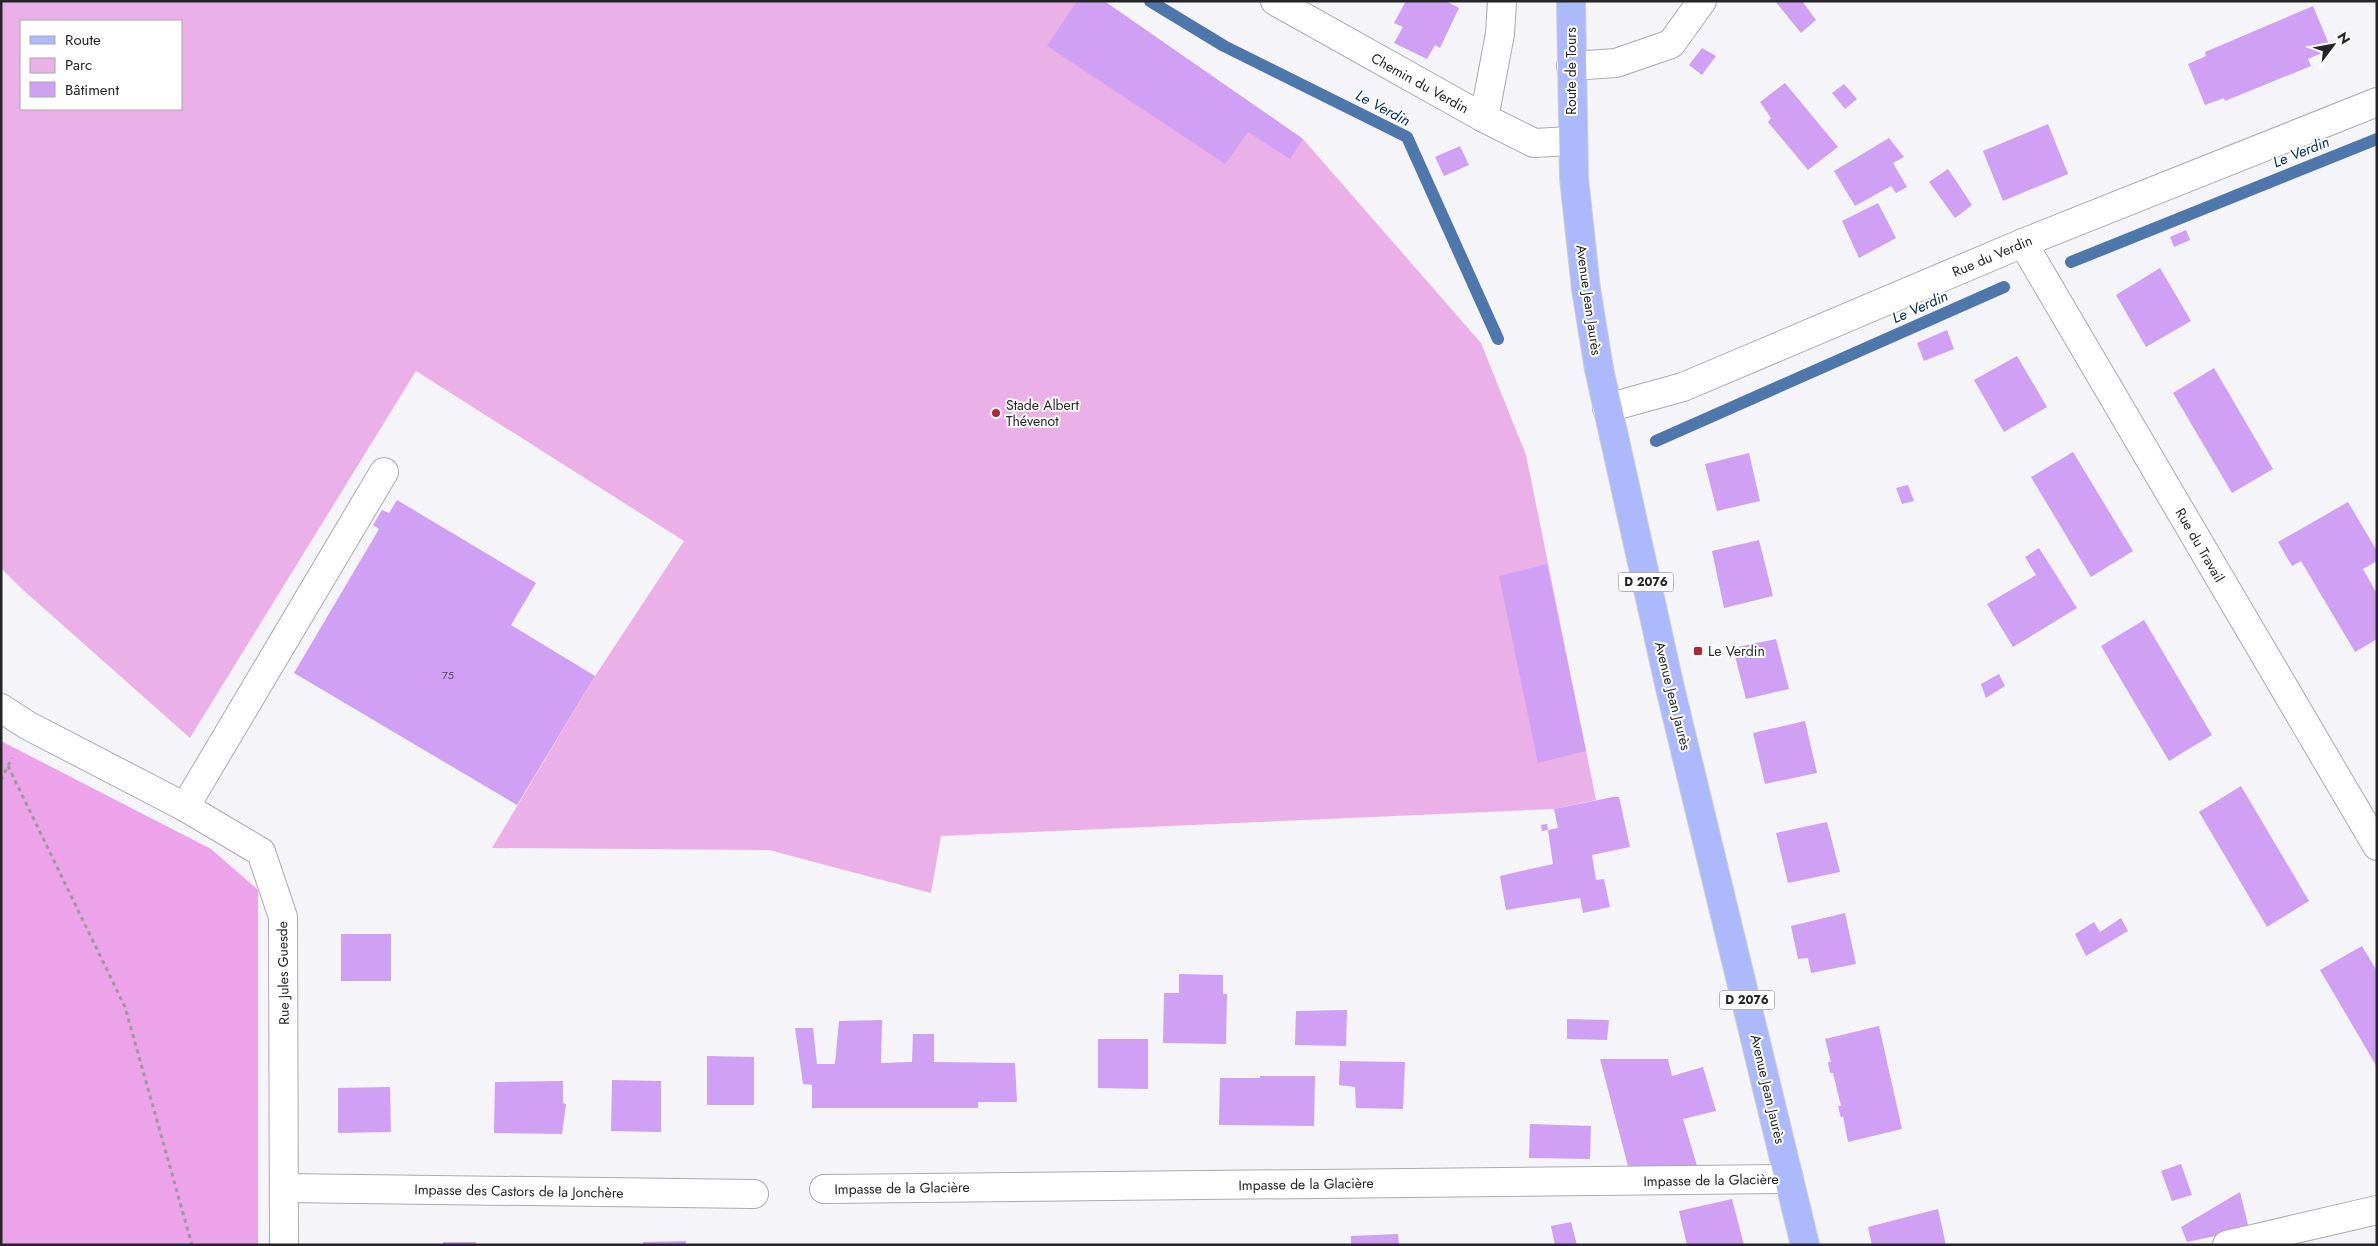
<svg xmlns="http://www.w3.org/2000/svg" width="2378" height="1246" font-family="Jost,sans-serif">
<style>
.green{fill:#ecb0e9;fill-rule:evenodd}
.forest{fill:#eca3e9}
.lines{fill:none;stroke-linecap:round;stroke-linejoin:round}
.stream{stroke:#4e78ab;stroke-width:12}
.building{fill:#cfa0f3}
.minor-casing{stroke:#abaaaf;stroke-width:30}
.major-casing{stroke:#cfcfcf;stroke-width:30}
.path{stroke:#9a9a9e;stroke-width:3;stroke-dasharray:4 4;stroke-linecap:butt}
.minor{stroke:#fff;stroke-width:28}
.major{stroke:#acb9fc;stroke-width:28}
.poi-dot{fill:#b5242e;stroke:#fff;stroke-width:2}
.labels{text-anchor:middle;dominant-baseline:central;stroke-width:4;stroke-linejoin:round;paint-order:stroke}
.number-label{font-size:11px;fill:#50445a}
.shield{fill:#fff;stroke:#666668;stroke-width:1}
.shield-label{font-size:12px;font-weight:bold;fill:#252527}
.street-label{font-size:14px;fill:#252527;stroke:#fff}
.poi-label{font-size:14px;fill:#252527;stroke:#fff;text-anchor:start}
.water-label{font-size:15px;font-style:italic;fill:#012c59;stroke:#fff}
</style>
<rect width="100%" height="100%" fill="#f4f4f9"/>
<path class="green" d="M 1,1 L 1104,1 L 1303,139 L 1481,343 L 1526,455 L 1596,800 L 1554,809 L 941,836 L 931,893 L 769,850 L 492,848 L 595,676 L 684,541 L 416,371 L 190,738 L 22,589 L 1,568 ZM 21,21 L 181,21 L 181,109 L 21,109 Z"/>
<polygon class="forest" points="1,741 211,849 258,890 258,1245 1,1245"/>
<g class="lines">
<g class="stream">
<polyline points="1150,1 1224,46 1407,137 1498,339"/>
<polyline points="2071,262 2377,139"/>
<polyline points="1656,441 2004,287"/>
</g>
</g>
<g class="building">
<polygon points="1077,1 1104,1 1303,139 1290,159 1248,132 1225,164 1047,46"/>
<polygon points="1406,1 1446,1 1459,8 1440,48 1435,45 1427,59 1394,43 1403,27 1394,23"/>
<polygon points="1775,1 1802,1 1816,20 1801,33"/>
<polygon points="2313,6 2331,49 2308,59 2311,66 2225,101 2224,98 2205,105 2188,64 2206,56 2205,52"/>
<polygon points="1702,48 1716,56 1702,75 1689,65"/>
<polygon points="1785,83 1838,147 1808,170 1768,122 1771,118 1760,102"/>
<polygon points="1844,84 1857,99 1845,109 1832,93"/>
<polygon points="2048,124 2068,174 2003,201 1983,151"/>
<polygon points="1889,138 1904,157 1893,163 1907,187 1896,193 1891,186 1855,206 1834,171"/>
<polygon points="1460,146 1469,165 1444,176 1435,157"/>
<polygon points="1948,169 1972,205 1955,218 1929,182"/>
<polygon points="1878,203 1896,238 1859,258 1842,221"/>
<polygon points="2186,230 2190,240 2174,247 2170,237"/>
<polygon points="2160,268 2191,321 2146,347 2116,295"/>
<polygon points="1947,330 1954,349 1924,361 1917,343"/>
<polygon points="2017,356 2047,407 2004,432 1974,380"/>
<polygon points="2214,368 2273,469 2232,493 2173,393"/>
<polygon points="2073,452 2133,551 2091,577 2031,477"/>
<polygon points="1749,453 1760,501 1717,511 1705,464"/>
<polygon points="1908,485 1914,501 1902,504 1896,488"/>
<polygon points="397,500 536,583 511,625 595,676 517,805 294,673 379,529 373,525 382,510 389,513"/>
<polygon points="2348,502 2377,551 2377,561 2363,569 2377,594 2377,639 2355,652 2301,561 2292,566 2278,542"/>
<polygon points="1759,540 1773,596 1724,608 1712,551"/>
<polygon points="2039,548 2077,608 2013,647 1987,604 2036,575 2025,557"/>
<polygon points="1547,564 1586,751 1538,763 1499,576"/>
<polygon points="2144,620 2212,735 2169,761 2101,646"/>
<polygon points="1776,639 1789,689 1746,699 1733,648"/>
<polygon points="1999,674 2005,686 1986,698 1981,684"/>
<polygon points="1805,721 1817,773 1765,784 1753,733"/>
<polygon points="2241,786 2309,901 2267,927 2199,812"/>
<polygon points="1613,797 1619,797 1630,847 1592,855 1596,880 1604,879 1610,907 1583,913 1580,898 1506,910 1500,876 1553,864 1548,830 1542,831 1541,825 1547,824 1548,830 1558,828 1554,809"/>
<polygon points="1827,822 1840,872 1788,883 1776,833"/>
<polygon points="1845,913 1856,964 1811,973 1808,958 1798,959 1791,926"/>
<polygon points="2121,918 2128,931 2086,956 2075,934 2094,922 2100,932"/>
<rect x="341" y="934" width="50" height="47"/>
<polygon points="2362,946 2377,971 2377,1067 2320,970"/>
<polygon points="1179,974 1223,975 1223,994 1227,994 1226,1044 1163,1043 1164,993 1179,993"/>
<polygon points="1347,1010 1346,1046 1295,1045 1296,1011"/>
<polygon points="1567,1019 1609,1020 1607,1040 1567,1039"/>
<polygon points="882,1020 881,1063 912,1062 913,1034 934,1034 934,1062 1015,1063 1017,1102 978,1102 978,1108 812,1108 812,1085 803,1084 795,1028 813,1028 817,1064 835,1064 839,1021"/>
<polygon points="1879,1026 1902,1129 1848,1142 1843,1116 1841,1118 1838,1106 1841,1106 1833,1073 1830,1073 1828,1062 1831,1062 1825,1039"/>
<polygon points="1098,1039 1148,1039 1148,1089 1098,1088"/>
<polygon points="707,1056 754,1057 754,1105 707,1105"/>
<polygon points="1600,1059 1668,1059 1672,1076 1703,1067 1716,1111 1683,1119 1698,1169 1629,1170"/>
<polygon points="1340,1061 1405,1062 1403,1109 1356,1108 1355,1087 1339,1085"/>
<polygon points="1260,1076 1315,1076 1314,1126 1219,1125 1220,1078 1260,1078"/>
<polygon points="612,1080 661,1081 661,1132 611,1131"/>
<polygon points="563,1081 563,1103 566,1104 562,1134 494,1133 495,1082"/>
<polygon points="390,1087 391,1132 338,1133 338,1088"/>
<polygon points="1530,1124 1591,1126 1590,1159 1529,1158"/>
<polygon points="2181,1164 2192,1195 2172,1201 2161,1171"/>
<polygon points="2240,1192 2249,1229 2187,1242 2181,1227"/>
<polygon points="1732,1199 1744,1245 1687,1245 1679,1211"/>
<polygon points="1938,1209 1946,1245 1872,1245 1868,1227"/>
<polygon points="1571,1222 1577,1245 1555,1245 1551,1226"/>
<polygon points="1398,1234 1399,1245 1351,1245 1351,1236"/>
<polygon points="686,1241 686,1245 643,1245 643,1242"/>
<rect x="443" y="1242" width="33" height="3"/>
</g>
<g class="lines">
<g class="minor-casing">
<g id="minor">
<polyline points="1275,1 1484,118 1534,143 1571,141"/>
<polyline points="1571,66 1616,63 1671,44 1702,1"/>
<polyline points="1484,118 1500,34 1502,1"/>
<polyline points="2023,243 2377,846"/>
<polyline points="1607,408 1683,387 2023,243 2377,102"/>
<polyline points="1,708 27,725 185,807 261,852 283,917 284,1245"/>
<polyline points="185,807 384,472"/>
<polyline points="284,1188 754,1194"/>
<polyline points="824,1189 1789,1179"/>
<polyline points="2227,1245 2377,1210"/>
</g>
</g>
<g class="major-casing">
<polyline id="major" points="1571,1 1574,178 1586,289 1599,369 1670,688 1805,1245"/>
</g>
<g class="path">
<polyline points="8,766 125,1007 192,1245"/>
<polyline points="1,780 12,758"/>
</g>
<use href="#minor" class="minor"/>
<use href="#major" class="major"/>
</g>
<g class="poi-dot">
<circle cx="996" cy="413" r="5"/>
<rect x="1693" y="646" width="10" height="10" rx="2.5"/>
</g>
<g class="labels">
<g class="number-label">
<text x="448" y="675">75</text>
</g>
<g class="shield">
<rect x="1618.5" y="572.5" width="55" height="19" rx="4"/>
<rect x="1719.5" y="990.5" width="55" height="19" rx="4"/>
</g>
<g class="shield-label">
<text x="1646" y="582">D 2076</text>
<text x="1747" y="1000">D 2076</text>
</g>
<g class="street-label">
<text transform="translate(1571 71) rotate(-90)">Route de Tours</text>
<text transform="translate(1420 83) rotate(29)">Chemin du Verdin</text>
<text transform="translate(1992 256) rotate(-23)">Rue du Verdin</text>
<text transform="translate(1589 300) rotate(82)">Avenue Jean Jaurès</text>
<text transform="translate(2200 545) rotate(60)">Rue du Travail</text>
<text transform="translate(1673 696) rotate(76)">Avenue Jean Jaurès</text>
<text transform="translate(283 973) rotate(-91)">Rue Jules Guesde</text>
<text transform="translate(1768 1089) rotate(77)">Avenue Jean Jaurès</text>
<text transform="translate(1711 1180) rotate(-1)">Impasse de la Glacière</text>
<text transform="translate(1306 1184) rotate(-1)">Impasse de la Glacière</text>
<text transform="translate(902 1188) rotate(-1)">Impasse de la Glacière</text>
<text transform="translate(519 1191) rotate(1)">Impasse des Castors de la Jonchère</text>
</g>
<g class="poi-label">
<text x="1006" y="405">Stade Albert<tspan x="1006" dy="16">Thévenot</tspan></text>
<text x="1708" y="651">Le Verdin</text>
</g>
<g class="water-label">
<text transform="translate(1383 108) rotate(28)">Le Verdin</text>
<text transform="translate(2301 152) rotate(-22)">Le Verdin</text>
<text transform="translate(1920 307) rotate(-24)">Le Verdin</text>
</g>
</g>
<rect width="2378" height="1246" fill="none" stroke="#252527" stroke-width="5"/>
<rect x="20" y="20" width="162" height="90" fill="#ffffff" stroke="#a8a8a9"/>
<rect x="30" y="36" width="25" height="8" fill="#acb9fc" stroke="#a8a8a9"/>
<text x="65" y="45" font-size="15" fill="#252527">Route</text>
<rect x="30" y="58" width="25" height="15" fill="#ecb0e9" stroke="#a8a8a9"/>
<text x="65" y="70" font-size="15" fill="#252527">Parc</text>
<rect x="30" y="82" width="25" height="15" fill="#cfa0f3" stroke="#a8a8a9"/>
<text x="65" y="95" font-size="15" fill="#252527">Bâtiment</text>
<g transform="translate(2333 45) rotate(58)" stroke="#ffffff" stroke-width="4" paint-order="stroke">
<path d="M0-4L9 19L0 12L-9 19Z" fill="#252527"/>
<text y="-8" font-size="14" font-weight="bold" text-anchor="middle" fill="#252527">N</text>
</g>
</svg>
